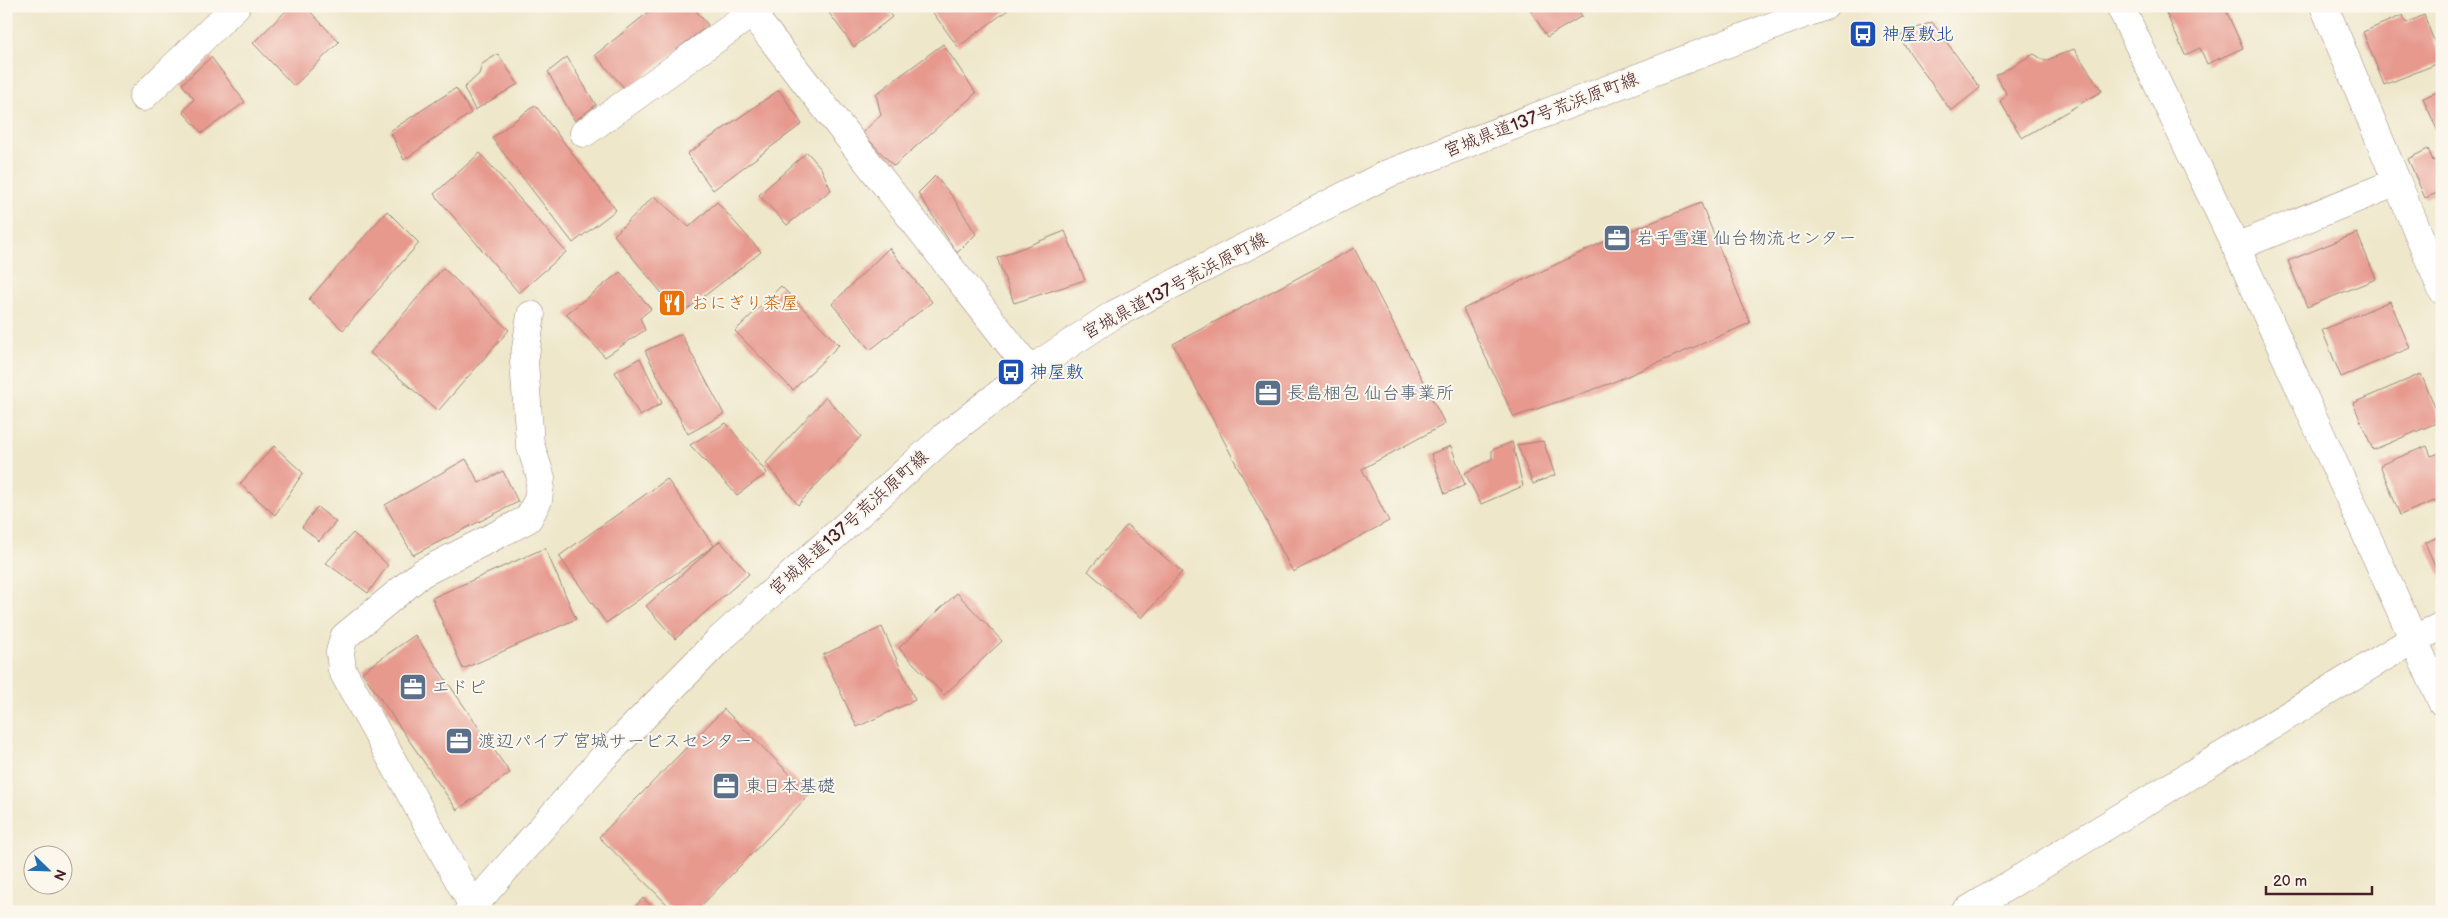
<svg xmlns="http://www.w3.org/2000/svg" width="2448" height="918" font-family="'Balsamiq Sans','Klee One',sans-serif">
<style>
.building{fill:#e7998e}
.lines{fill:none;stroke-linecap:round;stroke-linejoin:round}
.minor-casing{stroke:#9c837a;stroke-width:29}
.tertiary-casing{stroke:#9c837a;stroke-width:29}
.secondary-casing{stroke:#9c837a;stroke-width:29}
.minor{stroke:#fff;stroke-width:28}
.tertiary{stroke:#fff;stroke-width:28}
.secondary{stroke:#fff;stroke-width:28}
.labels{text-anchor:middle;dominant-baseline:central;stroke-width:4;stroke-linejoin:round;paint-order:stroke}
.transit-label{font-size:18px;fill:#164399;stroke:#fbf7ec;text-anchor:start}
.street-label{font-size:18px;fill:#4a1f2b;stroke:#fbf7ec}
.service-label{font-size:18px;fill:#4e5e75;stroke:#fbf7ec;text-anchor:start}
.food-label{font-size:18px;fill:#c56008;stroke:#fbf7ec;text-anchor:start}
</style>
<rect width="100%" height="100%" fill="#fbf7ec"/>
<filter id="ink" filterUnits="userSpaceOnUse"><feTurbulence type="fractalNoise" baseFrequency=".02" numOctaves="2"/><feDisplacementMap in="SourceGraphic" scale="10" xChannelSelector="R" yChannelSelector="G"/><feConvolveMatrix kernelMatrix="1 2 1 2 8 2 1 2 1" color-interpolation-filters="sRGB"/></filter>
<filter id="wash" filterUnits="userSpaceOnUse"><feTurbulence type="fractalNoise" baseFrequency=".0096" numOctaves="4" result="noise"/><feDisplacementMap in="SourceGraphic" scale="20" xChannelSelector="R" yChannelSelector="G"/><feGaussianBlur stdDeviation="1.12" result="paint"/><feColorMatrix in="noise" values="0 0 0 0 0 0 0 0 0 0 0 0 0 0 0 0 0 1.4 0 .05"/><feComposite in="paint" operator="in"/></filter>
<g filter="url(#wash)">
<rect width="100%" height="100%" fill="#eee7ca"/>
<g id="blocks">
<g class="building">
<polygon points="291,6 305,6 339,42 294,86 253,43"/>
<polygon points="656,6 692,6 708,25 626,90 595,55"/>
<polygon points="824,6 884,6 892,17 854,47"/>
<polygon points="928,6 1007,6 1009,9 958,47"/>
<polygon points="1528,6 1576,6 1582,16 1547,37"/>
<polygon points="2163,6 2224,6 2243,48 2207,64 2200,48 2185,55"/>
<polygon points="2434,6 2442,6 2442,24"/>
<polygon points="2403,15 2406,23 2424,15 2442,62 2384,85 2363,32"/>
<polygon points="1932,22 1980,88 1951,111 1898,36"/>
<polygon points="943,44 976,93 894,166 862,133 881,115 876,94"/>
<polygon points="2074,49 2102,91 2022,138 2000,101 2007,95 1996,75 2034,54 2045,61"/>
<polygon points="498,54 518,84 475,110 464,88 479,74 482,64"/>
<polygon points="211,57 245,102 202,133 183,112 194,99 182,84"/>
<polygon points="567,57 596,105 575,121 548,72"/>
<polygon points="456,88 471,113 404,160 390,131"/>
<polygon points="779,90 802,124 713,190 687,154"/>
<polygon points="2442,90 2442,141 2423,98"/>
<polygon points="535,105 616,210 573,243 492,138"/>
<polygon points="2428,149 2433,161 2442,157 2442,191 2425,198 2408,159"/>
<polygon points="807,152 821,168 831,190 787,225 759,195"/>
<polygon points="480,153 566,252 519,293 434,194"/>
<polygon points="935,176 953,197 976,234 957,253 918,193"/>
<polygon points="654,196 689,227 717,202 761,252 680,315 614,235"/>
<polygon points="1701,203 1750,323 1609,384 1514,417 1463,309 1605,241"/>
<polygon points="387,211 419,243 343,330 309,299"/>
<polygon points="1065,231 1085,280 1014,303 997,258"/>
<polygon points="2357,233 2376,279 2307,307 2288,261"/>
<polygon points="889,248 932,302 870,350 832,304"/>
<polygon points="1354,248 1445,424 1362,469 1389,521 1293,572 1173,344"/>
<polygon points="443,268 509,330 438,411 370,353"/>
<polygon points="620,272 651,309 640,318 645,330 605,357 566,314"/>
<polygon points="781,286 839,345 793,390 735,331"/>
<polygon points="2390,301 2410,348 2341,377 2322,330"/>
<polygon points="681,334 724,414 688,434 645,351"/>
<polygon points="640,358 662,403 640,416 615,372"/>
<polygon points="2421,374 2441,421 2373,450 2353,403"/>
<polygon points="826,397 861,436 798,505 766,463"/>
<polygon points="726,423 767,473 737,495 690,445"/>
<polygon points="1543,441 1555,475 1533,484 1517,445"/>
<polygon points="1512,442 1523,486 1481,504 1465,473 1492,459 1492,450"/>
<polygon points="274,446 303,473 275,515 240,484"/>
<polygon points="1451,446 1465,485 1445,494 1431,454"/>
<polygon points="2427,446 2431,456 2442,452 2442,498 2400,515 2380,465"/>
<polygon points="466,459 479,483 503,471 518,502 413,555 385,505"/>
<polygon points="667,479 714,546 606,623 559,556"/>
<polygon points="317,507 336,522 319,541 302,527"/>
<polygon points="1127,525 1182,572 1142,618 1088,571"/>
<polygon points="353,533 388,565 368,593 326,563"/>
<polygon points="2442,535 2442,581 2425,543"/>
<polygon points="720,541 749,574 675,639 646,606"/>
<polygon points="545,548 576,619 463,669 432,598"/>
<polygon points="957,593 1002,641 944,695 899,648"/>
<polygon points="882,627 915,700 857,727 823,655"/>
<polygon points="415,635 510,773 457,810 362,672"/>
<polygon points="724,709 810,794 695,912 675,912 599,837"/>
<polygon points="643,898 657,912 630,912"/>
</g>
</g>
</g>
<g filter="url(#ink)">
<use href="#blocks" fill-opacity="0" stroke="#9c837a" stroke-width="1"/>
<g class="lines">
<g class="minor-casing">
<g id="minor">
<polyline points="746,6 1030,370"/>
<polyline points="143,97 236,6"/>
<polyline points="584,133 762,6"/>
<polyline points="2397,182 2442,290"/>
<polyline points="2236,247 2397,182 2324,6"/>
<polyline points="473,906 342,670 340,652 344,637 422,573 528,519 538,500 541,478 530,444 524,362 531,315"/>
<polyline points="1965,912 2412,640 2442,626"/>
</g>
</g>
<g class="tertiary-casing">
<polyline id="tertiary" points="2120,6 2236,247 2442,702"/>
</g>
<g class="secondary-casing">
<polyline id="secondary" points="468,912 602,759 717,642 944,437 1030,370 1113,315 1387,174 1825,6"/>
</g>
<use href="#minor" class="minor"/>
<use href="#tertiary" class="tertiary"/>
<use href="#secondary" class="secondary"/>
</g>
</g>
<defs>
<g id="bus-square" transform="scale(1.4375)"><rect x="-9" y="-9" width="18" height="18" rx="4" fill="#1a4fb4" stroke="#fbf7ec"/><path d="M-5-6H5V4H4V6H2V4H-2V6H-4V4H-5ZM-3.5-4V0h7V-4ZM-3.5 1.2v1.5H-2V1.2ZM2 1.2v1.5H3.5V1.2Z" fill="#fff"/></g>
<g id="office-square" transform="scale(1.4375)"><rect x="-9" y="-9" width="18" height="18" rx="4" fill="#5c6f8a" stroke="#fbf7ec"/><path d="M-6-3h4V-5.5h4V-3h4V5H-6ZM-1-4.5V-3h2v-1.5ZM-6 0V1H6V0Z" fill="#fff"/></g>
<g id="restaurant-square" transform="scale(1.4375)"><rect x="-9" y="-9" width="18" height="18" rx="4" fill="#e8710a" stroke="#fbf7ec"/><path d="M-5-6h1v4h1v-4h1v4h1v-4h1v5L-1.5 .5V6h-2V.5L-5-1ZM5-6V6H3V1.5H1.5Q1.5-4 5-6Z" fill="#fff"/></g>
</defs>
<g fill-rule="evenodd">
<use href="#bus-square" x="1863" y="34"/>
<use href="#office-square" x="1617" y="238"/>
<use href="#restaurant-square" x="672" y="303"/>
<use href="#bus-square" x="1011" y="372"/>
<use href="#office-square" x="1268" y="393"/>
<use href="#office-square" x="413" y="687"/>
<use href="#office-square" x="459" y="741"/>
<use href="#office-square" x="726" y="786"/>
</g>
<g class="labels">
<g class="transit-label">
<text x="1882" y="34">神屋敷北</text>
<text x="1030" y="372">神屋敷</text>
</g>
<g class="street-label">
<text transform="translate(1541 115) rotate(-21)">宮城県道137号荒浜原町線</text>
<text transform="translate(1175 286) rotate(-28)">宮城県道137号荒浜原町線</text>
<text transform="translate(849 523) rotate(-42)">宮城県道137号荒浜原町線</text>
</g>
<g class="service-label">
<text x="1636" y="238">岩手雪運 仙台物流センター</text>
<text x="1287" y="393">長島梱包 仙台事業所</text>
<text x="432" y="687">エドピ</text>
<text x="478" y="741">渡辺パイプ 宮城サービスセンター</text>
<text x="745" y="786">東日本基礎</text>
</g>
<g class="food-label">
<text x="691" y="303">おにぎり茶屋</text>
</g>
</g>
<rect width="2448" height="918" fill="none" stroke="#fbf7ec" stroke-width="25"/>
<g transform="translate(48 870) rotate(113)"><circle r="24" fill="#fbf7ec" stroke="#b4a19f"/>
<path d="M0-4L9 19L0 12L-9 19Z" fill="#1f6fb2"/>
<text y="-8" font-size="14" font-weight="bold" text-anchor="middle" fill="#4a1f2b">N</text>
</g>
<path d="M2266 886v8h106v-8" fill="none" stroke="#4a1f2b" stroke-width="2.5"/>
<text x="2273" y="886" font-size="15" fill="#4a1f2b" stroke="#fbf7ec" stroke-width="4" paint-order="stroke">20 m</text>
</svg>
